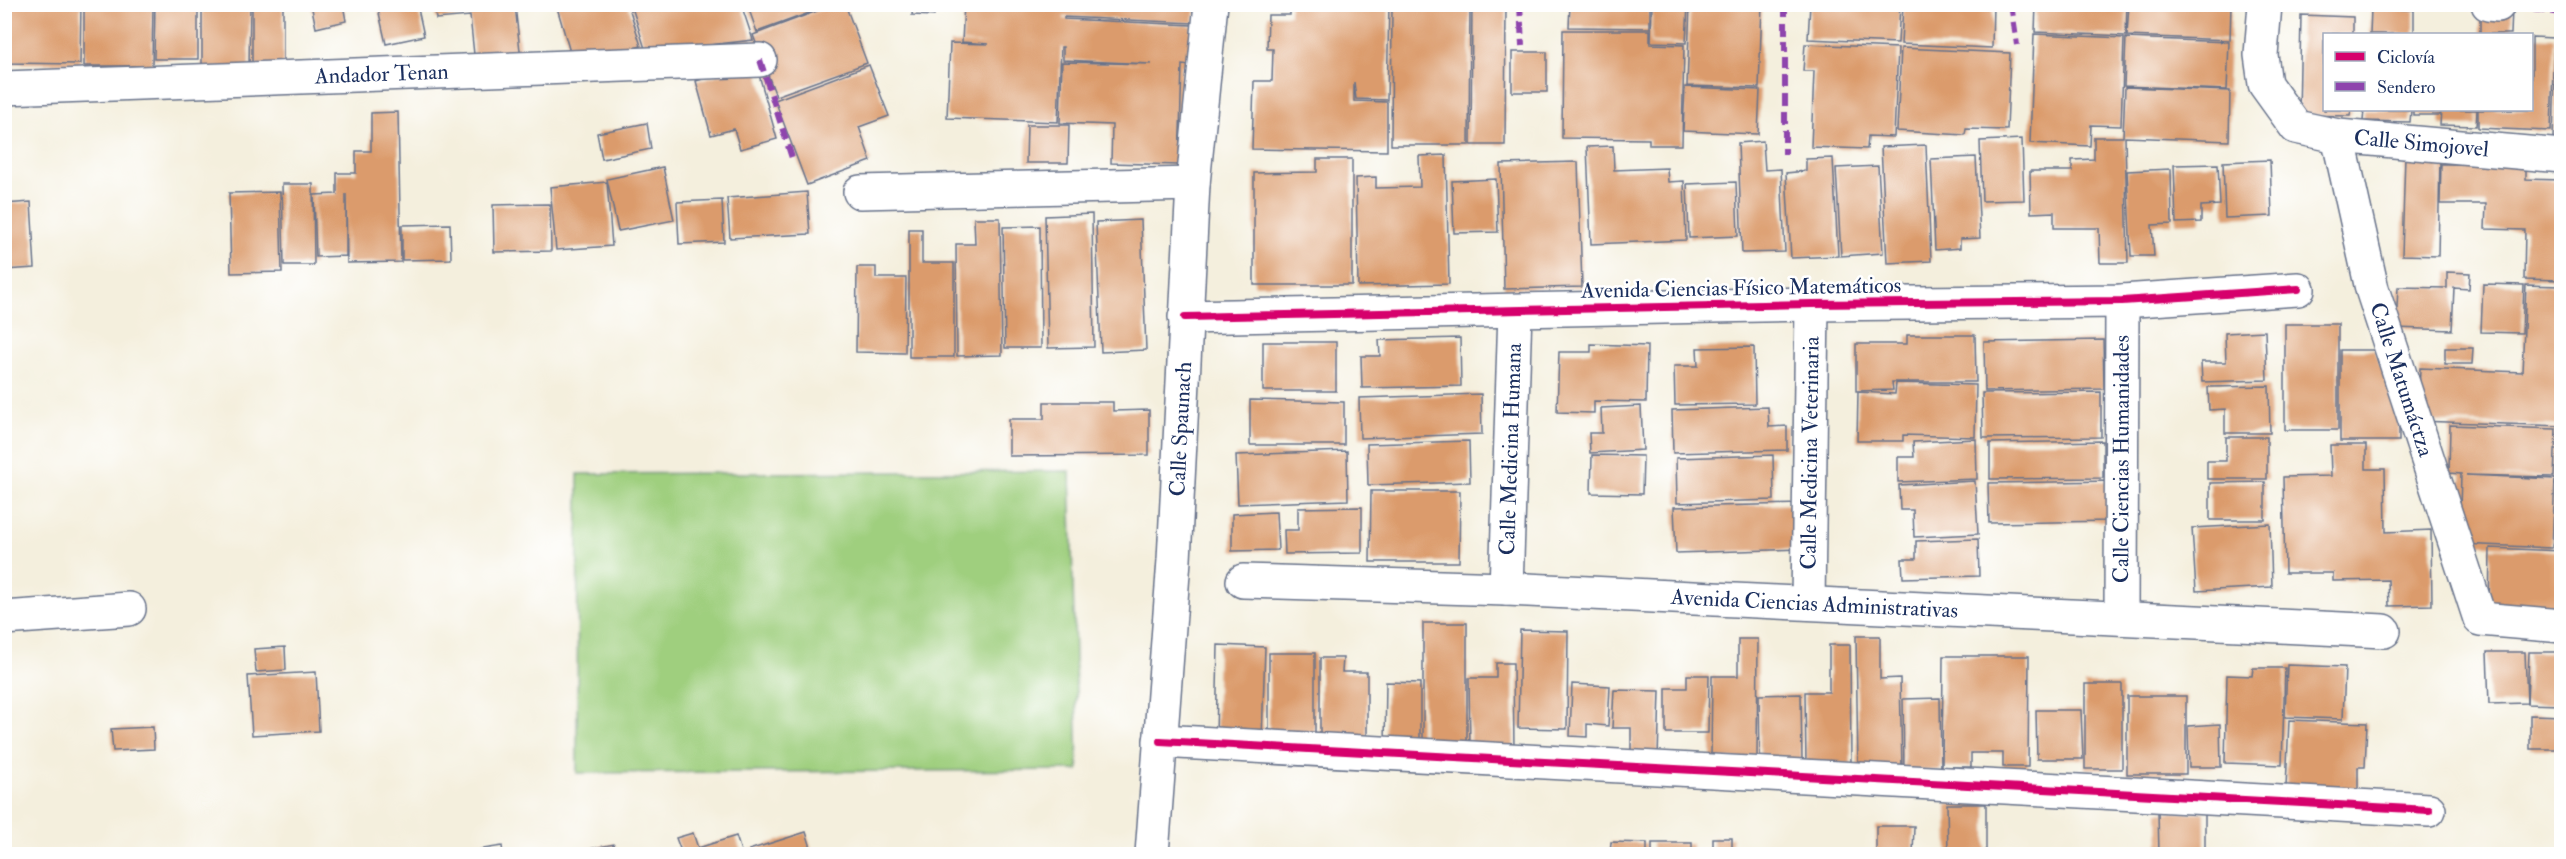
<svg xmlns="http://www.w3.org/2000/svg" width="2566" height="859" font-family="'IM FELL Double Pica',serif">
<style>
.green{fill:#9fcf7e;stroke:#5d7f6e;stroke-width:1.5}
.building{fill:#db9b6c}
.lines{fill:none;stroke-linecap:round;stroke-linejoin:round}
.minor-casing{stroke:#67728a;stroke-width:36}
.minor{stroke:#fff;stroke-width:33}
.quiet{stroke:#8e44ad;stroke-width:6;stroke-dasharray:12 6;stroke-linecap:butt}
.cycleway-casing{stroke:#fff;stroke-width:11}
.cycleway{stroke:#d6006c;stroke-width:8}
.labels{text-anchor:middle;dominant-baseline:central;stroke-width:5;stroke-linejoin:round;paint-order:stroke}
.street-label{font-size:22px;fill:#1b2f5e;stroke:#fff}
</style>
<rect width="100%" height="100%" fill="#fff"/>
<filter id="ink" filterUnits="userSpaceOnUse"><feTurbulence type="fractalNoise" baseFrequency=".0167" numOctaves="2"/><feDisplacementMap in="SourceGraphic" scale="12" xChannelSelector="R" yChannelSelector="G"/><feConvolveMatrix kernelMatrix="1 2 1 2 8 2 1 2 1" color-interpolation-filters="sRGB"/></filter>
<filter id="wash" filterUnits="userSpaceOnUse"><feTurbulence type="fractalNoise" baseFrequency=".008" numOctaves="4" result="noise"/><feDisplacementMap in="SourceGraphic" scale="24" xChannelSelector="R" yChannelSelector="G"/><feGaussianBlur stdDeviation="1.35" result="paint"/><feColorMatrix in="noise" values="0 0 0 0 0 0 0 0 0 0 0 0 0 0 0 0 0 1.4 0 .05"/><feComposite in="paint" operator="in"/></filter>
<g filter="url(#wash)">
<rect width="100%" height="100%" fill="#f4efdd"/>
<polygon class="green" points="1070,471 1078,770 577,773 578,474"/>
<g id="blocks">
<g class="building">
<polygon points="4,4 81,4 80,64 4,63"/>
<polygon points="84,4 153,4 152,66 84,66"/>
<polygon points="155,4 198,4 198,59 154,59"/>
<polygon points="202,4 250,4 249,69 202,68"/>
<polygon points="252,4 283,4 283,67 252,66"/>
<polygon points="311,4 343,4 346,21 316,28"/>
<polygon points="377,4 417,4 424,36 386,44"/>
<polygon points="556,4 628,4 641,46 574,66"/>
<polygon points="631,4 741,4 753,40 646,52"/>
<polygon points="747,4 831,4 831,5 757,32"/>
<polygon points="836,4 845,4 867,63 776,96 753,35"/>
<polygon points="913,4 935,4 934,16 912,15"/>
<polygon points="964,4 1195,4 1194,23 1064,17 1064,19 1192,25 1191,66 1182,65 1179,165 1111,163 1112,125 1060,123 1062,62 1152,64 1063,60 1063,47 1061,47 1058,122 947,118 950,43 989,44 962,42"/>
<polygon points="1290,4 1389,4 1387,100 1356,99 1354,82 1354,101 1387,102 1387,151 1252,149 1254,81 1272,81 1273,49 1267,49 1268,15 1290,15"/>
<polygon points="1392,4 1470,4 1469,145 1391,145"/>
<polygon points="1472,4 1506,4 1505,145 1471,145"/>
<polygon points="1570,4 1650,4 1650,28 1569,27"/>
<polygon points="1652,4 1688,4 1686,43 1651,42"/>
<polygon points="1690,4 1762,4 1759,88 1687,86"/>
<polygon points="1810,4 1900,4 1898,43 1808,39"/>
<polygon points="1903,4 1993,4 1992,48 1901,44"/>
<polygon points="2036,4 2127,4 2126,36 2035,32"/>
<polygon points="2129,4 2231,4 2230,40 2127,36"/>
<polygon points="434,5 515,5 521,60 475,64 470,16 436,19"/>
<polygon points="2480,8 2512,9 2511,34 2480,34"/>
<polygon points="2371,9 2414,10 2414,34 2370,34"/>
<polygon points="2301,15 2353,17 2353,34 2324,34 2324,110 2351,110 2350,116 2299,115"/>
<polygon points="1563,30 1650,30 1650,44 1684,45 1682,145 1649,145 1649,139 1562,138"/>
<polygon points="2034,34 2124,38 2121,126 2091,125 2090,146 2030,143"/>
<polygon points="2532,37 2554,38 2551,131 2478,128 2478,110 2532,110"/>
<polygon points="2126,38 2229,42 2227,90 2124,86"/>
<polygon points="2556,38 2562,38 2562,139 2553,139"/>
<polygon points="1805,44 1898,48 1894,137 1868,136 1867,149 1811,147 1814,71 1803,71"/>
<polygon points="1901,48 2010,53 2007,130 1966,129 1965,135 1897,131"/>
<rect x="1512" y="52" width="35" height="40"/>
<polygon points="756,64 777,139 740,149 734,129 711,135 696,81"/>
<polygon points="869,65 889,116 859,127 871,161 807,185 775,100"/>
<polygon points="1685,87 1760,90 1758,134 1683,131"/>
<polygon points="2125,87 2230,91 2229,141 2125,137 2128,263 2100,263 2099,228 2054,228 2054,212 2031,213 2030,171 2072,171 2072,160 2094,159 2094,137 2123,137"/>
<polygon points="2364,110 2411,110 2410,122 2363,121"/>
<rect x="2413" y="110" width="27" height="5"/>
<polygon points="2441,110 2477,110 2476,126 2440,125"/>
<polygon points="398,112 401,262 347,263 346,194 346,256 316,257 314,195 337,194 337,173 356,173 356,151 371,151 371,113"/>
<polygon points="647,123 651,149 602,159 597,133"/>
<polygon points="1027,125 1069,125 1068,163 1026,163"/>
<polygon points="2022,139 2024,200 1982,201 1980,141"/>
<polygon points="1763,141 1765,170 1781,169 1785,252 1742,253 1738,143"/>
<polygon points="1926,145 1931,261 1887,263 1881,147"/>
<polygon points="1613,146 1614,170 1667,168 1668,182 1684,181 1686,240 1591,244 1587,147"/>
<polygon points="1446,155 1449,284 1358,286 1356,178 1376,177 1376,188 1420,187 1419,156"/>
<polygon points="2405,155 2440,157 2438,256 2402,255"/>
<polygon points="1976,157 1980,238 1960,239 1960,248 1935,250 1931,159"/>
<polygon points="1833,158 1838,256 1791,258 1786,173 1806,171 1806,159"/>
<polygon points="1317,159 1352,159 1352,285 1254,285 1254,173 1317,172"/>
<polygon points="2270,160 2272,216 2225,218 2223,162"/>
<polygon points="1578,162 1582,287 1504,289 1501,164"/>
<polygon points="2218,164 2220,205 2201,206 2201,222 2176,223 2174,165"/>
<polygon points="2441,164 2526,164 2526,179 2562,180 2562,280 2524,279 2525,230 2485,229 2486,204 2440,204"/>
<polygon points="1878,166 1883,253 1841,256 1836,168"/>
<polygon points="663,167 674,220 618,231 607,179"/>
<polygon points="2171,169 2172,224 2152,225 2154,256 2131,256 2127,171"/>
<polygon points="1496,179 1498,232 1454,233 1452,181"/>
<polygon points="607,182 612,246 556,250 550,187"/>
<polygon points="1736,182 1738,236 1689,238 1687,184"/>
<polygon points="282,184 313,184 314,265 284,265"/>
<polygon points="280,192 282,272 231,273 229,193"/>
<polygon points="807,192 810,234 730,238 727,198"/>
<polygon points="722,200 724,242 679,244 677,202"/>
<polygon points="31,202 35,268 4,270 4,204"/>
<polygon points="550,204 551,251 494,252 493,205"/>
<polygon points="1092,214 1094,347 1048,348 1045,216"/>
<polygon points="974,218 1000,218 1002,355 957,356 956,244 975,244"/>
<polygon points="1141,220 1146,350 1101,352 1096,222"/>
<polygon points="450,224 451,259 402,260 402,225"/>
<polygon points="1040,226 1041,348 1005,348 1003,227"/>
<polygon points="909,229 922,229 922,263 954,263 954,357 909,357"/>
<polygon points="857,267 876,267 876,278 906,278 905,353 856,352"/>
<polygon points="2447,272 2470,273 2469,289 2454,288 2452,330 2396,328 2398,287 2447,288"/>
<polygon points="2483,284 2524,285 2522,333 2481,332"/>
<polygon points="2526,285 2562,286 2562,426 2418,421 2420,368 2522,372"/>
<rect x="2285" y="324" width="53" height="106"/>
<polygon points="2265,331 2267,380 2202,382 2201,362 2226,362 2225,333"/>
<polygon points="1907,335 1975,335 1976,382 1892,382 1893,390 1856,391 1856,344 1907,344"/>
<polygon points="1460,338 1461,386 1362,388 1361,356 1380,356 1379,340"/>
<polygon points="2103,340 2104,389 1985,391 1984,342"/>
<rect x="1263" y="342" width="73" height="49"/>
<polygon points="1591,344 1647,346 1646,402 1594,401 1594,413 1557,412 1559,352 1591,352"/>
<polygon points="1754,347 1755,404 1675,405 1674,366 1698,366 1697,348"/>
<polygon points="2445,348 2473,348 2472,364 2445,364"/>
<polygon points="2340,350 2374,350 2399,411 2399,441 2340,441"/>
<polygon points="1896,383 1976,385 1975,437 1903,435 1903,441 1857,441 1858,392 1895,394"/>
<polygon points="2269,386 2270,433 2225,433 2225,409 2209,410 2208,387"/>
<polygon points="2101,392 2101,437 1983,438 1982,393"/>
<polygon points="1481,394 1482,434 1360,438 1359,398"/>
<polygon points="1250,400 1344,402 1344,445 1250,445"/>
<polygon points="1044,402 1113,402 1113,411 1149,410 1149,455 1009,456 1009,419 1044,419"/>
<polygon points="1641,406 1643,450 1590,453 1589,433 1602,433 1601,408"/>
<polygon points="1768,407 1769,427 1787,426 1787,450 1673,453 1672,410"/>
<polygon points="2450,425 2556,429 2554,477 2466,475 2555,479 2552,548 2459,544 2461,474 2449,473"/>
<polygon points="2559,429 2562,429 2562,474 2557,473"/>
<polygon points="2226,437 2267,437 2267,479 2207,479 2207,461 2226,461"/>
<polygon points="1976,439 1977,479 1898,482 1898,457 1914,457 1913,442"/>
<polygon points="1469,441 1470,482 1368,485 1367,444"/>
<polygon points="2103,441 2103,478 1990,479 1990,443"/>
<polygon points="2330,445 2366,445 2366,469 2385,469 2386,532 2431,530 2432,605 2389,606 2388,580 2333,581 2333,573 2285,573 2283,477 2331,476"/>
<polygon points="1347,451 1348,500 1238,504 1236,455"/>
<polygon points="1592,455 1643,456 1642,494 1591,493"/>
<polygon points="1773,455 1774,500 1677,503 1676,458"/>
<polygon points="2558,477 2562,477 2562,545 2556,545"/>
<polygon points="1975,481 1978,534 1914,537 1913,510 1900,510 1899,485"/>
<polygon points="2111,481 2111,521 1989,523 1988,483"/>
<polygon points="2265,482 2265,520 2210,520 2210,483"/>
<polygon points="1371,491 1460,491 1459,562 1370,562"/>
<polygon points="1800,504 1801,549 1676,553 1674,507"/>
<polygon points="1362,507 1362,553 1285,554 1284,530 1298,530 1298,508"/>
<polygon points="1276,512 1278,550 1232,551 1232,514"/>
<polygon points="2270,524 2272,587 2196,591 2192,528"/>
<polygon points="1978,539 1979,576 1903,578 1902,559 1916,559 1916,541"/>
<polygon points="2490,548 2562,551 2562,615 2489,612"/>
<rect x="1423" y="623" width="44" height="127"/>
<polygon points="1520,630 1568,631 1567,729 1518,728"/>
<polygon points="1856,636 1880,636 1880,679 1900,678 1902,769 1858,769"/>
<polygon points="1738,639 1758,639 1757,759 1711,759 1712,676 1738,676"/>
<polygon points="1218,645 1265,647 1262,739 1216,738"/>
<polygon points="1829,645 1850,645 1851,764 1806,765 1805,692 1829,692"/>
<polygon points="285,647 286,670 256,672 254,649"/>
<polygon points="2487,652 2525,652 2527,703 2489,704"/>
<polygon points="2529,652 2562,652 2562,705 2527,704"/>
<rect x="1269" y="653" width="46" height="90"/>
<polygon points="1943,656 2029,656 2028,767 2003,767 2003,753 1971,753 1971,767 1942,767"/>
<polygon points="1320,658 1343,658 1342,672 1367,672 1367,744 1320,744"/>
<polygon points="1496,663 1513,663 1514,751 1470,751 1469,678 1496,678"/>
<polygon points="2287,665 2345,667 2343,719 2285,717"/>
<polygon points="2253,668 2285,668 2282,765 2225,763 2227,675 2252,676"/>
<polygon points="316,672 319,731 252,735 248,676"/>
<polygon points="1687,675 1709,675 1708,733 1666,733 1666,688 1687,688"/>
<polygon points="1386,682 1420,683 1420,745 1385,745"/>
<polygon points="1572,684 1610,686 1608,726 1587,724 1587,737 1570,736"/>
<rect x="2085" y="684" width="37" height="85"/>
<polygon points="1614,690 1660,691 1658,758 1631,757 1631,728 1612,728"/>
<polygon points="1801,694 1802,761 1760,762 1759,695"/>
<rect x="2127" y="696" width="59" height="78"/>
<polygon points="1940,698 1941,770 1904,771 1903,699"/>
<polygon points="2036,710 2081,710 2083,759 2037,759"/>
<polygon points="2530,715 2562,716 2562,749 2530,749"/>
<polygon points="2289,720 2367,723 2365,767 2358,767 2358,790 2286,787"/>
<polygon points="2220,724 2221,767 2189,767 2188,726"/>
<polygon points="153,727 154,749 113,751 111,729"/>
<polygon points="1947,804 1986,804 1986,854 1948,854"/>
<polygon points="2158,812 2205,812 2205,854 2159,854"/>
<polygon points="1876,826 1914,826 1913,854 1876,854"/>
<polygon points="806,832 813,854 751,854 749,850"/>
<polygon points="693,833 698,848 736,836 742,854 682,854 676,838"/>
<rect x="1713" y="838" width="19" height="16"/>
<polygon points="1611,842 1647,843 1647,854 1610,854"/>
<rect x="1652" y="843" width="40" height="11"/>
<polygon points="614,844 617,854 568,854 568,853"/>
<polygon points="502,846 503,854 458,854 458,853"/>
</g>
</g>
</g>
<g filter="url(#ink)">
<use href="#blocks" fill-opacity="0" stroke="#67728a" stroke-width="1.5"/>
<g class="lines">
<g class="minor-casing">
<g id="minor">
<path id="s1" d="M 2265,4 L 2261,55 L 2265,84 L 2296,127 L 2338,136 L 2562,156"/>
<polyline points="2488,4 2498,5"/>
<path id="s2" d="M 4,88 L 760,60"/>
<path id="s3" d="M 2338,136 L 2372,289 L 2480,619 L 2562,626"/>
<polyline points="860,192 1193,184"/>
<polyline points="1185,317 1812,304 2122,301 2298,289"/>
<path id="s4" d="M 1243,581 L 1506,589 L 2384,631"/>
<path id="s5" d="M 1506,589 L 1515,311"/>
<path id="s6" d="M 1808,603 L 1812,304"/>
<polyline points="4,618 129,609"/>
<path id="s7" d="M 2121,618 L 2122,301"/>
<polyline points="1160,741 2429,810"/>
<path id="s8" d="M 1152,854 L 1174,560 L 1193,184 L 1211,4"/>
</g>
</g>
<use href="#minor" class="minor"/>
<g class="quiet">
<polyline points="1520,4 1522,46"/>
<polyline points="1785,4 1785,154"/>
<polyline points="2011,4 2017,45"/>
<polyline points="2498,5 2562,13"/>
<polyline points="760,60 793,161"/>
</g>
<g class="cycleway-casing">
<g id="cycleway">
<polyline points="1185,317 1812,304 2122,301 2298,289"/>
<polyline points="1160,741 2429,810"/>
</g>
</g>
<use href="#cycleway" class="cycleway"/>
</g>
</g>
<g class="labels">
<g class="street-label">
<text stroke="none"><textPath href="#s2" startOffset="378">Andador Tenan</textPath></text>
<text stroke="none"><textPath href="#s1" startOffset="260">Calle Simojovel</textPath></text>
<text transform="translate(1741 288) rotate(-1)">Avenida Ciencias Físico Matemáticos</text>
<text stroke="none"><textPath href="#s3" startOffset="252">Calle Matumáctza</textPath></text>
<text stroke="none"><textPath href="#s8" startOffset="426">Calle Spaunach</textPath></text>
<text stroke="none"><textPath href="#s5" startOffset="140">Calle Medicina Humana</textPath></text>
<text stroke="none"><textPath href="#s6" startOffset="150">Calle Medicina Veterinaria</textPath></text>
<text stroke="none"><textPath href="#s7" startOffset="159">Calle Ciencias Humanidades</textPath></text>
<text stroke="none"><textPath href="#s4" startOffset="572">Avenida Ciencias Administrativas</textPath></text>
</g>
</g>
<rect width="2566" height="859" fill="none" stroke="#fff" stroke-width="24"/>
<rect x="2323" y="33" width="210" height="78" fill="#ffffff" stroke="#a4acbf" stroke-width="1.5"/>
<rect x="2335" y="52" width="30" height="9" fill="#d6006c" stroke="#a4acbf" stroke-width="1.5"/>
<text x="2377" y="63" font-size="18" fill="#1b2f5e">Ciclovía</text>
<rect x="2335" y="82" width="30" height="9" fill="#8e44ad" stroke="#a4acbf" stroke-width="1.5"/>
<text x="2377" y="93" font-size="18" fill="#1b2f5e">Sendero</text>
</svg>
